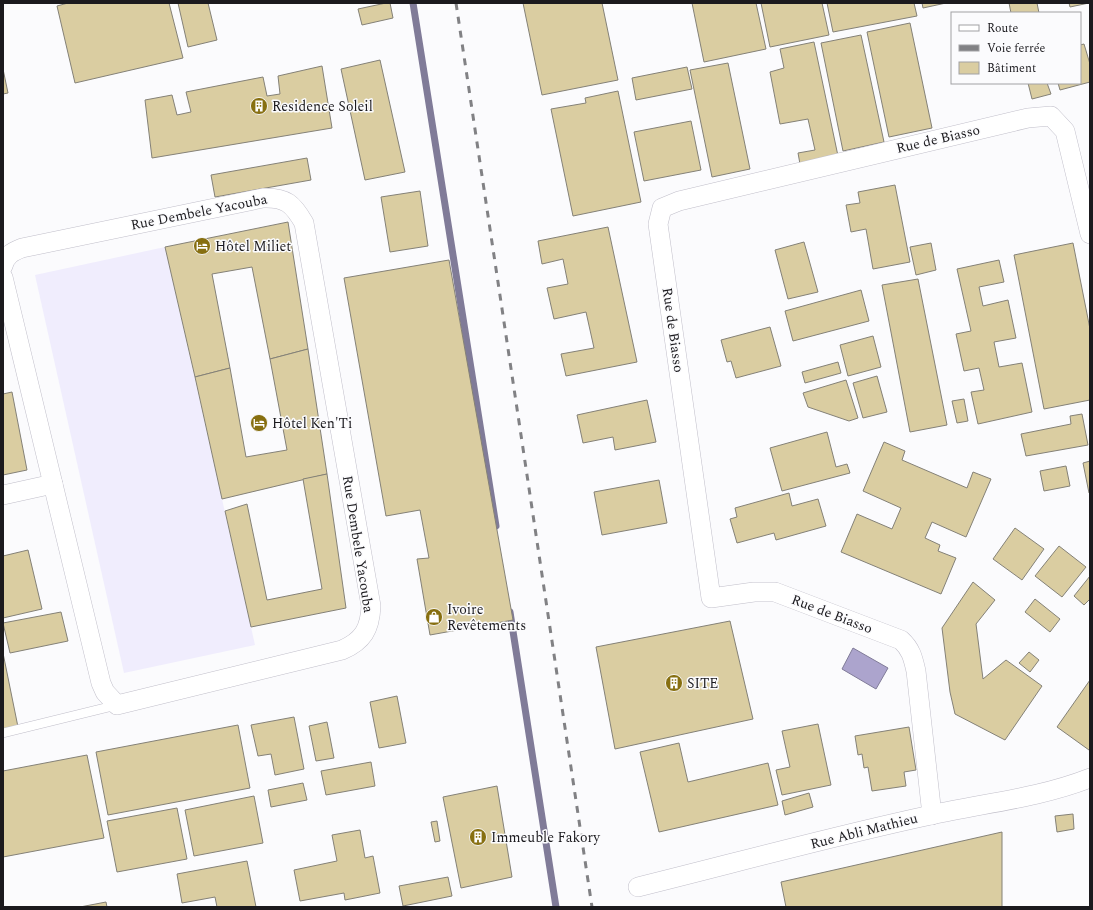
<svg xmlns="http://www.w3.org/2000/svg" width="1093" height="910" font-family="Spectral,serif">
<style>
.built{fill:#f0edfd}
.water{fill:#aca4cd;stroke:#807b98}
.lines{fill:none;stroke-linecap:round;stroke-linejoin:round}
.stream{stroke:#807b98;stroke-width:7}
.building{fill:#dacda1;stroke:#848177}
.service-casing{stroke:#c1bfca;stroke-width:10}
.minor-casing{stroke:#c1bfca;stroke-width:20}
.service{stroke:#fff;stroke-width:9}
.minor{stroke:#fff;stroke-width:19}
.rail{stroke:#818184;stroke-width:3;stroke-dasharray:7 7;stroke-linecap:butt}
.labels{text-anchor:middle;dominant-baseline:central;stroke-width:3;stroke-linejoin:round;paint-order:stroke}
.poi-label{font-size:14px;fill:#1b1a1e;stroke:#fbfbfd;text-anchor:start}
.street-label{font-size:14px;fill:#1b1a1e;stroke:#fbfbfd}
</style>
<rect width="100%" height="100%" fill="#fbfbfd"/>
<polygon class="built" points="165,247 255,645 124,673 35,275"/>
<polygon class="water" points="853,648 888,668 876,689 842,669"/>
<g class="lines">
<g class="stream">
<polyline points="413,3 496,526"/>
<polyline points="510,612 556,907"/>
</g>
</g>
<g class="building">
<polygon points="68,3 169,3 183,58 75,83 57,6"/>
<polygon points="178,3 208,3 217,40 188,47"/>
<polygon points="386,3 390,3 393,18 362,25 358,9"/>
<polygon points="523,3 602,3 618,80 542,95"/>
<polygon points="692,3 756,3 766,49 704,62"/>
<polygon points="761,3 822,3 829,35 770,47"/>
<polygon points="827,3 914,3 917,16 833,32"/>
<polygon points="922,3 946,3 923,8"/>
<polygon points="1009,3 1037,3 1039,13 1011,13"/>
<polygon points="1069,3 1089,3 1070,7"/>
<polygon points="910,23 932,128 889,137 867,32"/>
<polygon points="861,35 884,142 843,151 821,43"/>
<polygon points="814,42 838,156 800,164 798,153 815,150 808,119 780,124 770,72 784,68 780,49"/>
<polygon points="1084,44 1090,64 1090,82 1060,90 1058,83 1080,83 1080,45"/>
<polygon points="380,60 405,172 365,180 341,69"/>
<polygon points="728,63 750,169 712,177 690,70"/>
<polygon points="322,66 332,128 152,158 145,100 172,95 177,115 191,112 186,92 263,77 267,96 280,94 278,76"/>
<polygon points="687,67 692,89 636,100 632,78"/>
<polygon points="3,69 8,93 3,94"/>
<polygon points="1028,83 1047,83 1051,94 1032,99"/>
<polygon points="618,91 641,202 573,216 551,109 586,103 585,98"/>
<polygon points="691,121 701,170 644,181 634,132"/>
<polygon points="307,158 311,180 215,197 211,175"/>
<polygon points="895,185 910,262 873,269 866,229 851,232 846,205 860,203 858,192"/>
<polygon points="420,191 428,246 390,252 381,197"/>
<polygon points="288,222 308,349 270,359 252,267 212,274 230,368 195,377 165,247"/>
<polygon points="608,227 637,362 566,376 561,354 594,348 586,312 554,319 547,288 568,284 563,259 542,264 538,241"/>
<polygon points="804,242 818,292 788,299 775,250"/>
<polygon points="931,243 936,270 916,275 910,247"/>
<polygon points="1073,243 1090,329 1090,400 1044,409 1014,255"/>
<polygon points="449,260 513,620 430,635 417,559 429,558 420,510 386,516 344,278"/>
<polygon points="999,260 1004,282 979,287 983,306 1008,300 1016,338 994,342 999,367 1022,363 1032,412 978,424 971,392 984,390 979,368 964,371 956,334 971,331 957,269"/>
<polygon points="918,279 947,425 910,432 882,285"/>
<polygon points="861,290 869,321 793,341 785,311"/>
<polygon points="770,327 781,366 736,378 731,361 727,362 721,340"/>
<polygon points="873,336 881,367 848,376 840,345"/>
<polygon points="308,349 327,474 222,499 195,377 230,368 246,457 287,450 270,359"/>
<polygon points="838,362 841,373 805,383 802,372"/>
<polygon points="877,376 887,412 863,418 853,383"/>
<polygon points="846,380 858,418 849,421 808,407 803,393"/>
<polygon points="12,392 27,470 3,475 3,394"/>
<polygon points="964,399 968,421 957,423 952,401"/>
<polygon points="647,400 656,442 615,450 613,437 583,443 577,415"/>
<polygon points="1082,414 1088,445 1026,456 1021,434 1071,424 1070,416"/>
<polygon points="827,432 836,467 847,464 850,473 782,491 770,448"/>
<polygon points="884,442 905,451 902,460 967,488 973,472 991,479 966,537 932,522 925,538 940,545 938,551 956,558 941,594 841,552 857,514 892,529 901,508 863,491"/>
<polygon points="1090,461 1090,492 1089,493 1083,463"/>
<polygon points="1066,466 1070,486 1044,491 1040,471"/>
<polygon points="327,474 346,608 251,627 225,511 247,504 267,600 322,589 303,479"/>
<polygon points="659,480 667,523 602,535 594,492"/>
<polygon points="789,493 792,506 818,499 826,526 776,540 774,533 737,543 730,519 737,517 735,508"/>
<polygon points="1015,528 1044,549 1022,580 993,559"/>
<polygon points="1059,546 1086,567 1062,597 1035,576"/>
<polygon points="28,550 42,609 3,618 3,556"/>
<polygon points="1090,576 1090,599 1084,605 1074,596"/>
<polygon points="973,582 995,600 976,624 983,679 1006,660 1042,686 1005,740 955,714 950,692 942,628"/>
<polygon points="1035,599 1060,619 1050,632 1025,612"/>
<polygon points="61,612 68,641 10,653 3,623"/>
<polygon points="730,621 753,719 615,749 596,647"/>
<polygon points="1029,652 1039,660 1030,672 1019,663"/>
<polygon points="3,653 18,727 3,730"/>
<polygon points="1090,680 1090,749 1089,750 1057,727"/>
<polygon points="397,696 406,743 379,748 370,702"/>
<polygon points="294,717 304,769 275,775 271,754 258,756 251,725"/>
<polygon points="327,722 334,758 316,761 309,726"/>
<polygon points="818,724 831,785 782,795 776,770 790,767 782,731"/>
<polygon points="238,725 250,788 108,815 96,752"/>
<polygon points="909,727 916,770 904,772 906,786 872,791 868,767 864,768 862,754 858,755 855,736"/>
<polygon points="679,743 688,782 768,763 778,805 659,832 640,752"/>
<polygon points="87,755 104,838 3,857 3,771"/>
<polygon points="371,762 375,786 326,795 321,771"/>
<polygon points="303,783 307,800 271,807 268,790"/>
<polygon points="497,786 512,877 461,888 443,797"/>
<polygon points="809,793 813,807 785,815 782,801"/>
<polygon points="254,796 263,843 194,856 185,810"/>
<polygon points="177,808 187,859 117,872 107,821"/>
<polygon points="1073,814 1074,829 1057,832 1055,816"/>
<polygon points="437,821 440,841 435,842 431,822"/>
<polygon points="360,830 365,858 373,856 380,893 345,900 344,893 300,901 294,870 337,861 332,835"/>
<polygon points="1002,832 1002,907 786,907 781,882"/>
<polygon points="247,861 256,907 217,907 215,897 182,903 177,874"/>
<polygon points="448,877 452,896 403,906 399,886"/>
<polygon points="106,902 107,907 80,907"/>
</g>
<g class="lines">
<g class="service-casing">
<polyline id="service" points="3,733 117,705"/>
</g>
<g class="minor-casing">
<g id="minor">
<path d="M 3,266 C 6,255 12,252 22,248 L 263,198 C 286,197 293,204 304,223 L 371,606 C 370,629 363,641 342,650 L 117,705 L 105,692 L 101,683 L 3,277"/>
<polyline points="3,495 53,484"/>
<path d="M 932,815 L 916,671 C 913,658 911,649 901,640 L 775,592 L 754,592 L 711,598 L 658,224 L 662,208 L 679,201 L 1028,118 L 1051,116 L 1065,131 L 1090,234"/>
<path d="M 638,887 C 735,863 833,836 931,815 C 985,803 1039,798 1090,778"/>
</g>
</g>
<use href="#service" class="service"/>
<use href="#minor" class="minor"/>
<polyline class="rail" points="456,3 592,907"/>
</g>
<defs>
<g id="building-disc" transform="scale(0.9)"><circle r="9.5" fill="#876f10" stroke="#fbfbfd"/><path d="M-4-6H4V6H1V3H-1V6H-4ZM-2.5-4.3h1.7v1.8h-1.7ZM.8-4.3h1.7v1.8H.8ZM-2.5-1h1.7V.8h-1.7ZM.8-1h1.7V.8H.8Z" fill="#fff"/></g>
<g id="hotel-disc" transform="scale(0.9)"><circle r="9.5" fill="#876f10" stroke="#fbfbfd"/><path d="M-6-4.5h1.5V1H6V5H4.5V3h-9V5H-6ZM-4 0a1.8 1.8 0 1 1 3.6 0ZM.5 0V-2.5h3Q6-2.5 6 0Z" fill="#fff"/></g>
<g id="shop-disc" transform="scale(0.9)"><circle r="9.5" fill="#876f10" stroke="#fbfbfd"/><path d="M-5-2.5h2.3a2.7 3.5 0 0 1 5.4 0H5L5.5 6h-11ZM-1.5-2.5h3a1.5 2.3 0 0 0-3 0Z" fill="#fff"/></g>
</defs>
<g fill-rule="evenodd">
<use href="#building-disc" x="259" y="106"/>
<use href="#hotel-disc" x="202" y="246"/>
<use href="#hotel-disc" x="259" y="423"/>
<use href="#shop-disc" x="434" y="617"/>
<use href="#building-disc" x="674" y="683"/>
<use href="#building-disc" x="478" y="837"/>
</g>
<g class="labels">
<g class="poi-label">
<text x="272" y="106">Residence Soleil</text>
<text x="215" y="246">Hôtel Miliet</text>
<text x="272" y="423">Hôtel Ken'Ti</text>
<text x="447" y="609">Ivoire<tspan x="447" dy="16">Revêtements</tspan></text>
<text x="687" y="683">SITE</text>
<text x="491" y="837">Immeuble Fakory</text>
</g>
<g class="street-label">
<text transform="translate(938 139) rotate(-13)">Rue de Biasso</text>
<text transform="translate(199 212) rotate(-11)">Rue Dembele Yacouba</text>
<text transform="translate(673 330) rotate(82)">Rue de Biasso</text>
<text transform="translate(358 544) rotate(81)">Rue Dembele Yacouba</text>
<text transform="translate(832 614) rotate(21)">Rue de Biasso</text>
<text transform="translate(864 831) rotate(-14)">Rue Abli Mathieu</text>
</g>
</g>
<rect width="1093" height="910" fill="none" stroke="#1b1a1e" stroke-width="8"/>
<rect x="951" y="12" width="130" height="72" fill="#fbfbfd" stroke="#a1a1a4"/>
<rect x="959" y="25" width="20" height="6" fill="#ffffff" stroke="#a1a1a4"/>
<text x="987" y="32" font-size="12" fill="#1b1a1e">Route</text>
<rect x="959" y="45" width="20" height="6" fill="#818184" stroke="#a1a1a4"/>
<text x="987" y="52" font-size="12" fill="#1b1a1e">Voie ferrée</text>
<rect x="959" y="62" width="20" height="12" fill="#dacda1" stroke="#a1a1a4"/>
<text x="987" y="72" font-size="12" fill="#1b1a1e">Bâtiment</text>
</svg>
